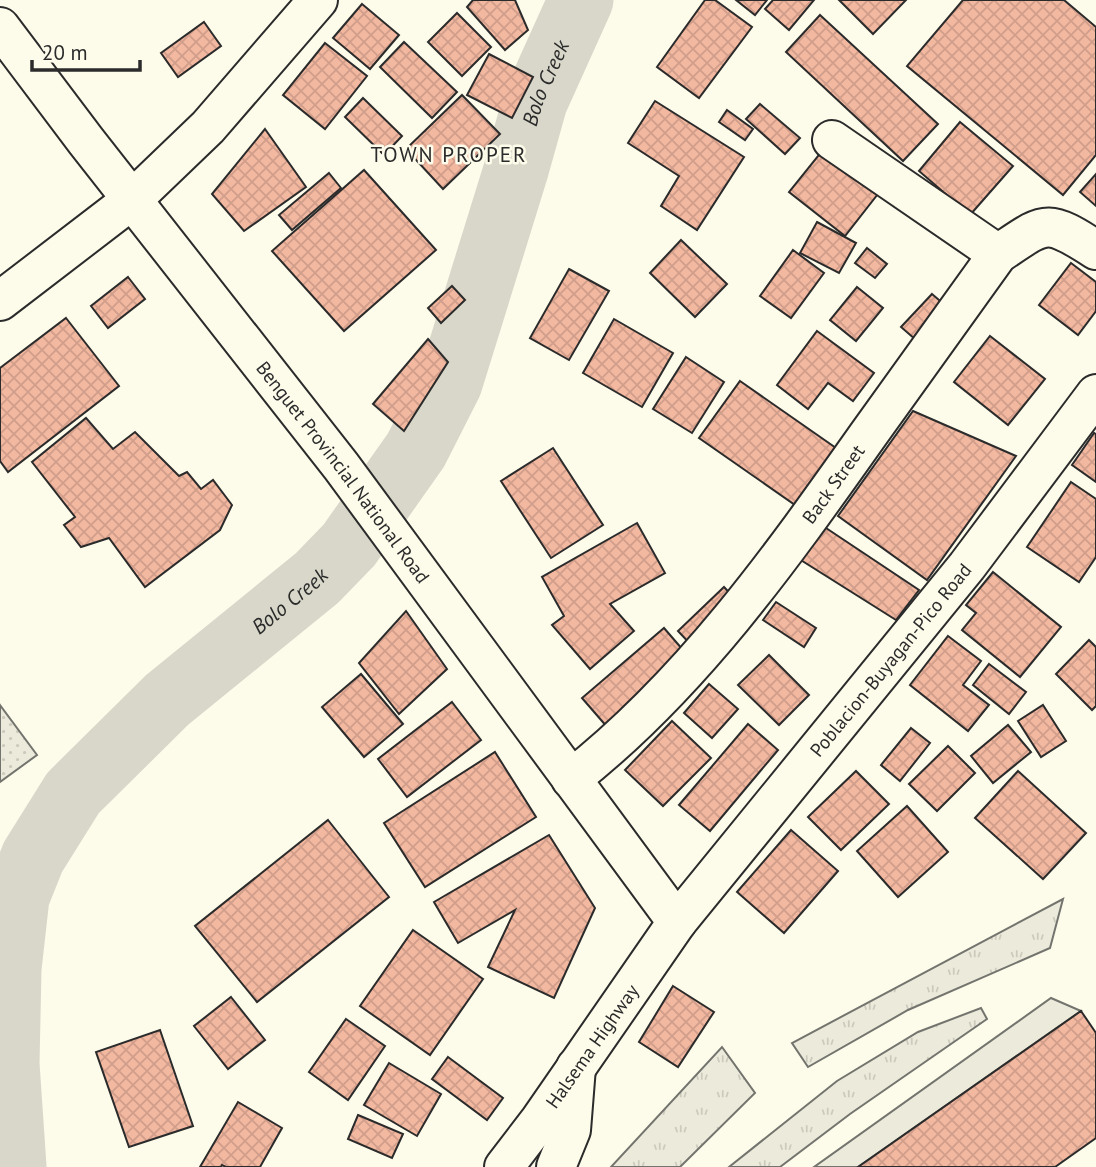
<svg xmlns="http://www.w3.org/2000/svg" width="1096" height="1167" font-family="'PT Sans',sans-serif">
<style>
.grass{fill:url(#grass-tufts);stroke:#74746e;stroke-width:2}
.garden{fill:url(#garden-dots);stroke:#74746e;stroke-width:2}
.parking{fill:#eceadb;stroke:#74746e;stroke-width:2}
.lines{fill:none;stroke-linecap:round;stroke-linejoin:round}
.river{stroke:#d8d7c9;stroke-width:65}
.building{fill:url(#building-cross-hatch);stroke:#2b2b2b;stroke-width:2}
.minor-casing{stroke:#2b2b2b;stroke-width:42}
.major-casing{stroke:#2b2b2b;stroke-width:42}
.highway-casing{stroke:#2b2b2b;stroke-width:42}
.minor{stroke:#fdfbea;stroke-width:38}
.major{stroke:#fdfbea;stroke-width:38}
.highway{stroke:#fdfbea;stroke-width:38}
.labels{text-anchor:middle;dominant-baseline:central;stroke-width:5;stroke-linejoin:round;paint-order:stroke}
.street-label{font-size:19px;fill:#2b2b2b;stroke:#fdfbea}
.water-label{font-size:21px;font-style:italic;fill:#2b2b2b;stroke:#fdfbea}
.neighbourhood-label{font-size:21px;letter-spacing:2px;fill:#2b2b2b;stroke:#fdfbea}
</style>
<defs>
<pattern id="grass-tufts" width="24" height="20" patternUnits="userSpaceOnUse" patternTransform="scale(1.75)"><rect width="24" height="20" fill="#ecebdb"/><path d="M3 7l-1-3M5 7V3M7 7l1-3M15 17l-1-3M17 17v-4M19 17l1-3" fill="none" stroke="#cbcabc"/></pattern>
<pattern id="garden-dots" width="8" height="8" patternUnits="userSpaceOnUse" patternTransform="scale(1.75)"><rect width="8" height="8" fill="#ecebdb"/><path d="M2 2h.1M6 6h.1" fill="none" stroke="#cbcabc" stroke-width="1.8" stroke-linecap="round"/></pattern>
<pattern id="building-cross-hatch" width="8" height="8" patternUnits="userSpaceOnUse" patternTransform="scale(1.75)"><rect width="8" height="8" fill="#f2b8a0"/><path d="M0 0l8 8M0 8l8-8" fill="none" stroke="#d09e8a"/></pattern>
</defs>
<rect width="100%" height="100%" fill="#fdfbea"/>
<g class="grass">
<polygon points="1063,899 1050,948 908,1010 808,1067 792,1043"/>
<polygon points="981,1008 987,1019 850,1114 780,1167 729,1167 837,1081 918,1032"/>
<polygon points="722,1047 755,1093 680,1167 611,1167"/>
</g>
<polygon class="garden" points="0,705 37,755 0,782"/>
<polygon class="parking" points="1051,998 1081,1011 858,1167 814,1167"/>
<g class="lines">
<path class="river" id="s1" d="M 14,1167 L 7,1064 L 9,968 L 17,897 L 33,857 L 73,793 L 167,700 L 317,578 L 349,545 L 416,450 L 450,383 L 516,170 L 535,102 L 581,0"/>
</g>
<g class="building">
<polygon points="473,0 515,0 528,30 505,50 467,7"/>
<polygon points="705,0 715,0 752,27 699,98 657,67"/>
<polygon points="736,0 767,0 755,15"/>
<polygon points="773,0 814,0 789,30 765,9"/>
<polygon points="839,0 906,0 873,34"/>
<polygon points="963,0 1064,0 1096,27 1096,155 1063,195 907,66"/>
<polygon points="362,4 399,35 370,69 333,38"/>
<polygon points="457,13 491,47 462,76 428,42"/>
<polygon points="820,15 938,124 903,161 786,52"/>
<polygon points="204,22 221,46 178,77 161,53"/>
<polygon points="404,42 457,92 432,118 380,67"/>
<polygon points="325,43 367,76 325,129 283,95"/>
<polygon points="489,54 533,77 512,118 467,95"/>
<polygon points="462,95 500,134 443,189 406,149"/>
<polygon points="363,98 402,136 384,155 345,117"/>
<polygon points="655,101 744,157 697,230 661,206 679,176 628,143"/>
<polygon points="760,104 800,138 785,154 746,119"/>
<polygon points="727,110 753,129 745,140 719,122"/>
<polygon points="960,122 1013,166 970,215 919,171"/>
<polygon points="265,129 306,187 244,231 212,194"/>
<polygon points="822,151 881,190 845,236 789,192"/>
<polygon points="364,170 436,250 344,331 272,251"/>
<polygon points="329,173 341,188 292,230 279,215"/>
<polygon points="1096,174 1096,206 1080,192"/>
<polygon points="817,222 856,243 839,273 800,253"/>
<polygon points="681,240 727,284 695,317 650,273"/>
<polygon points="867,248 887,264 875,278 855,263"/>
<polygon points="793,250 824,273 791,318 760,296"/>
<polygon points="1071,263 1096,282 1096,311 1078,335 1039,305"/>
<polygon points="569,269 609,291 569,360 530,338"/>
<polygon points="128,277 145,299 108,328 91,306"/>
<polygon points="452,286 465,300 441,323 428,308"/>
<polygon points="857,287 883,308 856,341 830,320"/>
<polygon points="932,294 953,312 923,346 901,327"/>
<polygon points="66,318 119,386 8,472 0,461 0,368"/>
<polygon points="614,319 673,353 642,407 583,373"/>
<polygon points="817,331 874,373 853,401 828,383 808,409 777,385"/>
<polygon points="990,336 1045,379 1008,425 954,382"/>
<polygon points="428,339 448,362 404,431 373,404"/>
<polygon points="686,357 724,382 692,433 653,409"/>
<polygon points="740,381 846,455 805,512 699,438"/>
<polygon points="913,411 1016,456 927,580 838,516"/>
<polygon points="86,418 113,449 135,432 179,476 187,472 201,489 213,480 232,505 220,530 145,587 109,538 81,547 64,525 75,517 32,462"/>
<polygon points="1094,433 1096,434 1096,482 1072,465"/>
<polygon points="553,448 603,525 551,558 501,481"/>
<polygon points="1071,482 1096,499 1096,557 1079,582 1027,547"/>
<polygon points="637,523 665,573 610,604 634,631 590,669 552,625 564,616 542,577"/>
<polygon points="820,524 919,590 896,620 796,557"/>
<polygon points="993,572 1061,627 1020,677 962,630 976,613 966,605"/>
<polygon points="724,587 740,604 694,648 678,631"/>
<polygon points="776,602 816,628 804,647 763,620"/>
<polygon points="406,611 447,669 399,714 359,663"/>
<polygon points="664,628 689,657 608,728 582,698"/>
<polygon points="948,636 981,661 963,685 989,705 968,731 910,685"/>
<polygon points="1089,640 1096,647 1096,706 1092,710 1056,674"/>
<polygon points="769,655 809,695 779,725 738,685"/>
<polygon points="989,664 1026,692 1009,714 973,685"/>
<polygon points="361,674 403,724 364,757 322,707"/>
<polygon points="709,684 738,709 712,738 684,713"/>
<polygon points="452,702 481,740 407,797 378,759"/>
<polygon points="1043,705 1066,741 1041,757 1018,721"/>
<polygon points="672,721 711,758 663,806 625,770"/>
<polygon points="748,724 778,750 710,831 679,805"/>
<polygon points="1008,725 1031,752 993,783 971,756"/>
<polygon points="911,728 930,743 900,781 881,765"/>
<polygon points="948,746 975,773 937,811 909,784"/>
<polygon points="495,752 536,817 425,887 384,823"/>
<polygon points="856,771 889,804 841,850 808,817"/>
<polygon points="1018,771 1086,833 1043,879 975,818"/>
<polygon points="907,806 948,852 898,897 857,851"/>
<polygon points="328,820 389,897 257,1002 195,926"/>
<polygon points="791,830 838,871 784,933 737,892"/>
<polygon points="549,835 595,908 554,998 488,967 515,910 458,943 434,902"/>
<polygon points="413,930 483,979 430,1055 360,1006"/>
<polygon points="673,986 714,1012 678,1067 639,1042"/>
<polygon points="231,997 265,1040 228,1069 194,1026"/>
<polygon points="1081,1011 1096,1033 1096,1138 1055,1167 858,1167"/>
<polygon points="346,1019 385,1046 348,1100 309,1072"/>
<polygon points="160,1030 193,1126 129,1147 96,1052"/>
<polygon points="448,1057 503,1098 487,1120 432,1079"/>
<polygon points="389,1063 441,1094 417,1136 364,1105"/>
<polygon points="238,1102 282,1128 260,1167 226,1167 222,1165 221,1167 200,1167"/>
<polygon points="358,1115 403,1134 392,1158 348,1139"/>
</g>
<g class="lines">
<g class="minor-casing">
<g id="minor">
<polyline points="832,140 998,254"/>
<polyline points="0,301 133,199 208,127 318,0"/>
<path id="s2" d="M 571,779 C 691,685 781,558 868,435 C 911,375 954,315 998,254 C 1046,222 1045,217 1096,250"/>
<polyline points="556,1167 571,1130 576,1067"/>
</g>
</g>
<g class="major-casing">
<g id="major">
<path id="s3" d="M 677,922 L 967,566 L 1096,394"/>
</g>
</g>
<g class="highway-casing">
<g id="highway">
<path id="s4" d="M 0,27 L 86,141 L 341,466 L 677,922 L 540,1120 L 504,1167"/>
</g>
</g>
<use href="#minor" class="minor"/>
<use href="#major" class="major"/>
<use href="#highway" class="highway"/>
</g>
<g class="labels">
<g class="street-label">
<text stroke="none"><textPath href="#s4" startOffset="562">Benguet Provincial National Road</textPath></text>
<text stroke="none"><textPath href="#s2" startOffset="396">Back Street</textPath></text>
<text stroke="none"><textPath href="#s3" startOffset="338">Poblacion-Buyagan-Pico Road</textPath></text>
<text transform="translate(592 1046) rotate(-55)">Halsema Highway</text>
</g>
<g class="water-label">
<text stroke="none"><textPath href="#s1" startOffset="1267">Bolo Creek</textPath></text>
<text stroke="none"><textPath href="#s1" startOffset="679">Bolo Creek</textPath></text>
</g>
<g class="neighbourhood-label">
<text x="449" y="154">TOWN PROPER</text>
</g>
</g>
<path d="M32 60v10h108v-10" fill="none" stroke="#2b2b2b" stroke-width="3.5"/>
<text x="42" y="60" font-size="21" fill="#2b2b2b" stroke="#fdfbea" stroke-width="5" paint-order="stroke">20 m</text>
</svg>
